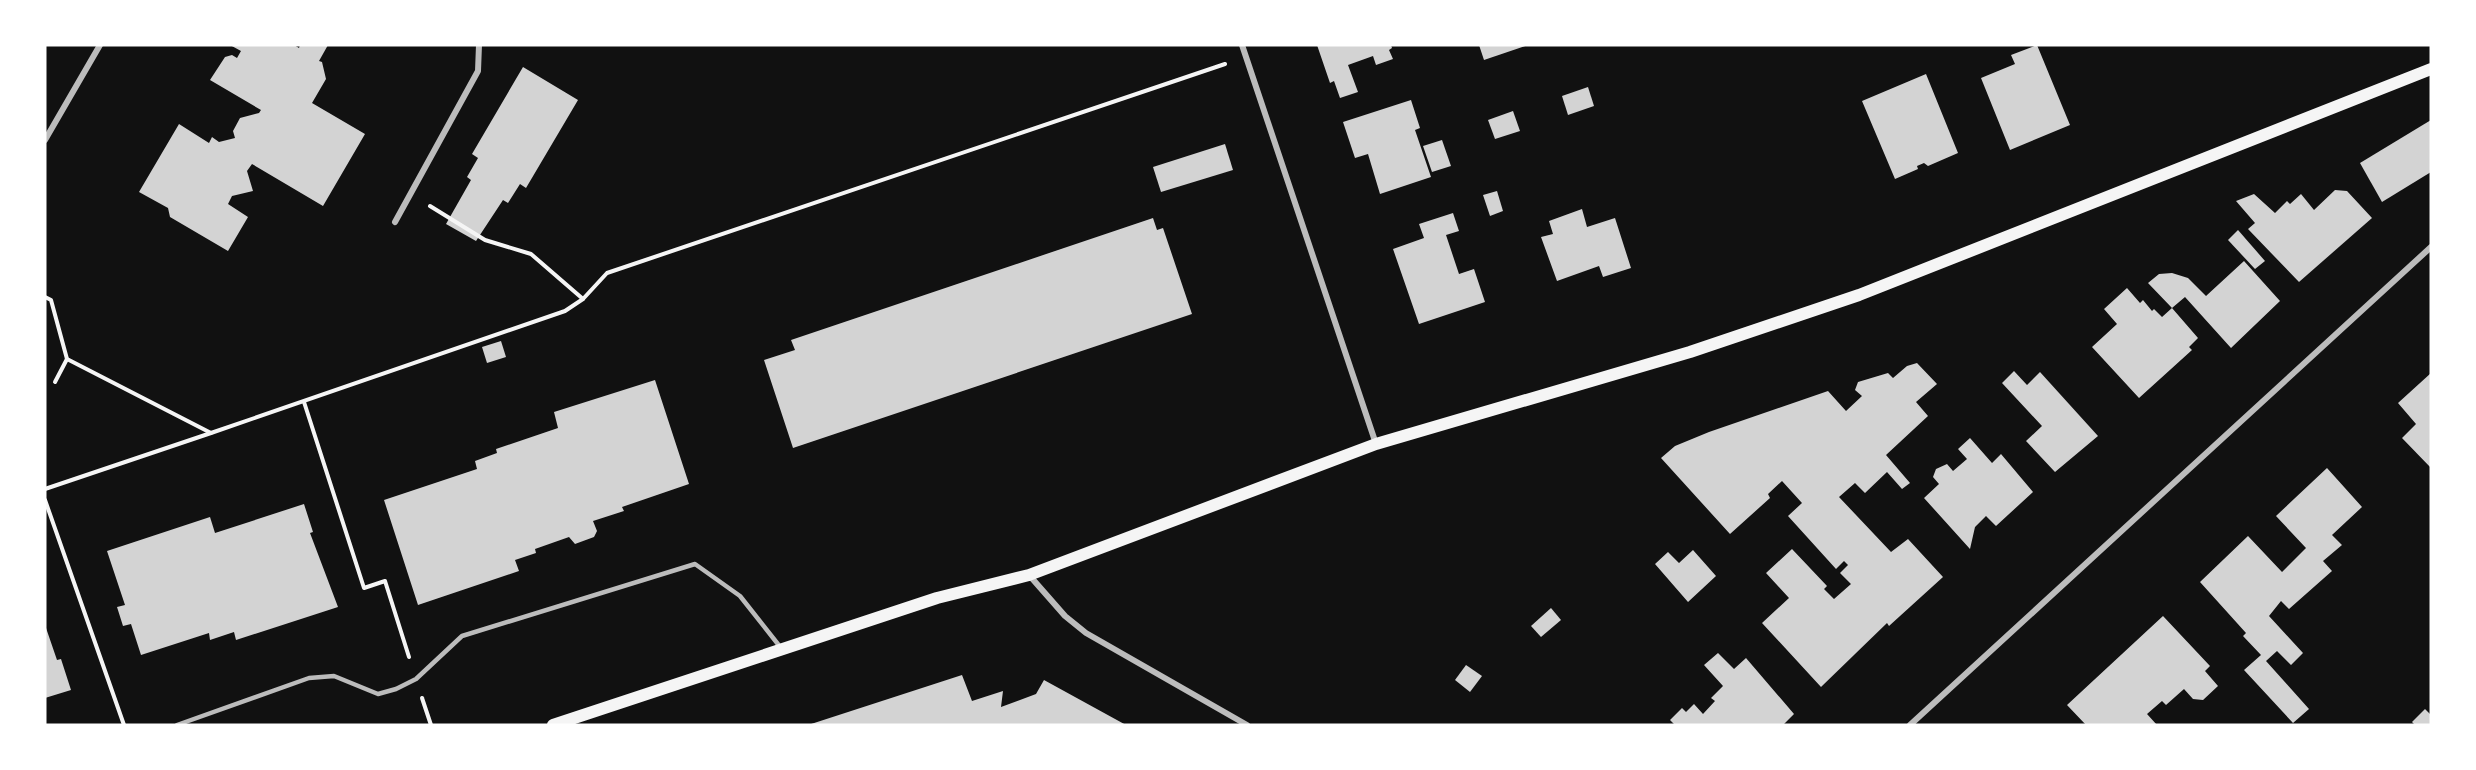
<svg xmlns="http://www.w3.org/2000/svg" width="2476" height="770" font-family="'Noto Sans',sans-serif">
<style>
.building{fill:#d3d3d3}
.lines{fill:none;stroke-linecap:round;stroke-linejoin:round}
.path{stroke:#f5f5f5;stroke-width:4}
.service{stroke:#bcbcbc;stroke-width:4.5}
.minor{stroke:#bcbcbc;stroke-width:6}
.secondary{stroke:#f5f5f5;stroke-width:12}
</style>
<rect width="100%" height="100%" fill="#111"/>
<g class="building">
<polygon points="230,45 294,45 299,48 300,45 328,45 319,61 322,62 326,79 312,103 365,134 323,206 252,164 247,171 253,191 232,196 228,204 248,217 228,251 170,217 168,208 139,192 179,124 209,143 212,137 219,142 235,138 233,131 240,118 259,113 261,110 210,80 225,57 232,55 237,58 241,51"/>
<polygon points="1317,45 1391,45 1392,48 1389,50 1393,59 1376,65 1373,56 1348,65 1358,92 1340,98 1334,81 1330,83"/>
<polygon points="1479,45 1528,45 1484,60"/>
<polygon points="2037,45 2070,125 2010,150 1981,78 2015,64 2011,55"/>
<polygon points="523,67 578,100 526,188 520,184 508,203 503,200 476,241 446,224 471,180 467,177 478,158 472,154"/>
<polygon points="1926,74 1958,153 1928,166 1924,163 1917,166 1918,169 1895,179 1862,101"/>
<polygon points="1588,87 1594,106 1568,115 1562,96"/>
<polygon points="1411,100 1420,128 1415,130 1431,177 1380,194 1368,154 1355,158 1343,122"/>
<polygon points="1513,111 1520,131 1495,139 1488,120"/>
<polygon points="2431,120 2431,172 2382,202 2360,163"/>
<polygon points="1442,140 1451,166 1432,172 1423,146"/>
<polygon points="1225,144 1233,170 1161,192 1153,167"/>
<polygon points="2335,190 2347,191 2372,218 2299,282 2248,229 2255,223 2236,201 2254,194 2275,213 2287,201 2290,204 2301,194 2314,210"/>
<polygon points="1497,191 1503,211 1490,216 1483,195"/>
<polygon points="1582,209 1587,227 1615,218 1631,268 1603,277 1599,266 1557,281 1541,237 1553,234 1549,221"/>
<polygon points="1453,213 1459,231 1446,235 1459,274 1474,269 1485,302 1419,324 1393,249 1424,238 1419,224"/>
<polygon points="1153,218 1157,230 1163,228 1192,314 793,448 764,360 795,350 791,340"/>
<polygon points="2238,230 2265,261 2255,269 2228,240"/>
<polygon points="2244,261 2280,301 2231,348 2185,297 2172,308 2148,283 2159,274 2172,273 2188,278 2206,296"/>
<polygon points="2127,288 2140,303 2143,300 2152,311 2154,309 2162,317 2172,308 2198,338 2189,347 2192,350 2139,398 2092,347 2117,324 2104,309"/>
<polygon points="501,341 506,357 487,363 482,347"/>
<polygon points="1917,363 1937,384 1916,402 1928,416 1886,455 1910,483 1902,489 1887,472 1865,493 1855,483 1839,497 1891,552 1908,539 1943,577 1889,626 1887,623 1821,687 1762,623 1789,598 1766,573 1792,549 1827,586 1824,589 1834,599 1851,584 1840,573 1848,565 1844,561 1836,569 1788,516 1802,503 1782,481 1768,494 1770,498 1730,534 1661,458 1675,446 1709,432 1828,391 1846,411 1862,396 1855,390 1858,382 1888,373 1893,378 1907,366"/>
<polygon points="2014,371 2027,385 2040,372 2098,436 2055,472 2026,441 2042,426 2002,383"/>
<polygon points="2431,373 2431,468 2402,438 2416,424 2398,403"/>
<polygon points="655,380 689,484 622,507 624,511 593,521 597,531 594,537 575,544 569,537 535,549 536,553 515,560 519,571 418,605 384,500 477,469 475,461 497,453 496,449 558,428 554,412"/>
<polygon points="1970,438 1992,463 2001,454 2033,492 1996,526 1986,516 1975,527 1970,549 1924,498 1939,484 1933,477 1936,469 1947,464 1953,471 1967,459 1958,449"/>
<polygon points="2327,468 2362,507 2332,535 2342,545 2323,561 2332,571 2289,609 2281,601 2269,616 2303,653 2291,665 2277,651 2266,661 2309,709 2293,723 2244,670 2261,655 2243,636 2246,633 2200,582 2248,536 2282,572 2306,548 2276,516"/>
<polygon points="304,504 313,532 310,533 338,607 236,640 234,632 210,640 209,633 141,655 131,624 123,626 117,607 125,605 107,551 210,517 215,533"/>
<polygon points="1693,550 1716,576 1688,602 1655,564 1668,552 1679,563"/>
<polygon points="1551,608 1561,620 1541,637 1531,626"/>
<polygon points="2163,616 2210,666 2205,671 2218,686 2203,700 2193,699 2184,689 2166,705 2162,701 2147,714 2157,725 2086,725 2067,705"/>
<polygon points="45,625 57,660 61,659 71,690 45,698"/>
<polygon points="1718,653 1734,669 1746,658 1794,714 1783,725 1675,725 1670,720 1682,708 1686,712 1694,704 1703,714 1715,701 1711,698 1723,686 1704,665"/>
<polygon points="1466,665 1482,676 1470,692 1455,680"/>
<polygon points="962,675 972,701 1003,691 1001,707 1036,694 1044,680 1126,725 808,725"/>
<polygon points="2425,709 2431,715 2431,725 2415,725 2412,722"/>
</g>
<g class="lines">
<g class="path">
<polyline points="430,206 485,240 531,254 583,299"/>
<polyline points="45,297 51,300 67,359 211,433 565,311 583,299 607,273 1225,64"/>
<polyline points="55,382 67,359"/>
<polyline points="304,402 364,588 385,581 409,657"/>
<polyline points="45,489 211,433"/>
<polyline points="45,500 124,725"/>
<polyline points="422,698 431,725"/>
</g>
<polyline class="service" points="177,725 309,678 334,676 378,694 396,689 416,679 462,636 695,564 740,596 781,648"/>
<g class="minor">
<polyline points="1242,45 1376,444"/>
<polyline points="45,140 100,45"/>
<polyline points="395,222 478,71 479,45"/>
<polyline points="1029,575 1065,616 1086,633 1247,725"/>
<polyline points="1910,725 2431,247"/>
</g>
<polyline class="secondary" points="553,725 937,598 1029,575 1376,444 1690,352 1859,295 2431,69"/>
</g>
<rect width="2476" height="770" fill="none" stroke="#ffffff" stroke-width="93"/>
</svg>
